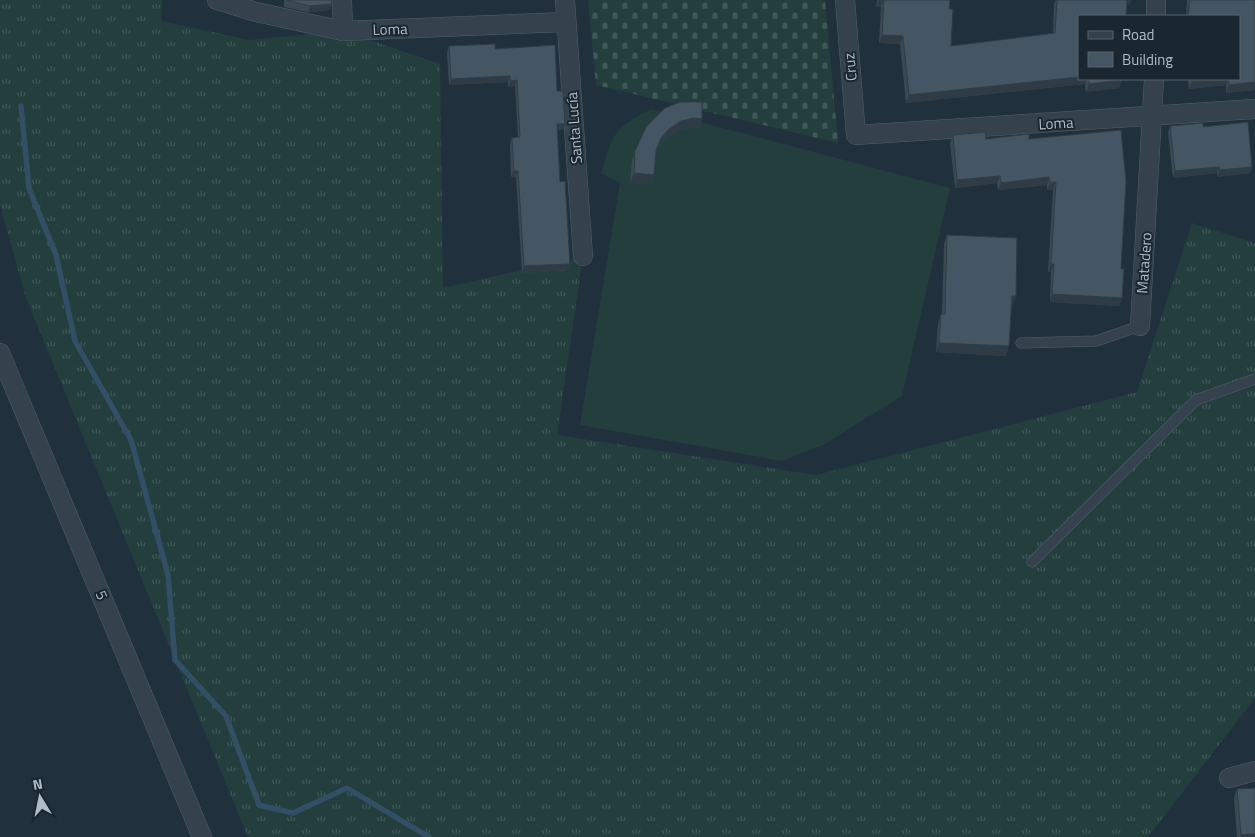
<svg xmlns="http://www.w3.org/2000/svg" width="1255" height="837" font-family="'Titillium Web',sans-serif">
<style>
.grass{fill:url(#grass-tufts)}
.cemetery{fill:url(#cemetery-stones)}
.pitch{fill:#233e3d}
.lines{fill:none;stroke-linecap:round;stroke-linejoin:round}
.stream{stroke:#334f65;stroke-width:5.5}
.lane-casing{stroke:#53606a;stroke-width:11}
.street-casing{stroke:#53606a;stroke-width:20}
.lane{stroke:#35424d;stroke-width:10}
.street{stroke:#35424d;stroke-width:19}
.wall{fill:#3a4a55}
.shaded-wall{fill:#303c45}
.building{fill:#445663;stroke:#303c45}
.labels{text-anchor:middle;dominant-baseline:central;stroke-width:4;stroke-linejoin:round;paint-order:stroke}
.street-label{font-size:15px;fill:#b0bdc8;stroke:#1a2731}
</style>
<defs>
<pattern id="grass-tufts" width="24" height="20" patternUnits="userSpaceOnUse" patternTransform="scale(1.25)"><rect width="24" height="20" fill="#233e3d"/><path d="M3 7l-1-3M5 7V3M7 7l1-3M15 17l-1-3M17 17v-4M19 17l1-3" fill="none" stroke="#405858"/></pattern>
<pattern id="cemetery-stones" width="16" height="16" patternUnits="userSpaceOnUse" patternTransform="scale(1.25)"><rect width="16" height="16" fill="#233e3d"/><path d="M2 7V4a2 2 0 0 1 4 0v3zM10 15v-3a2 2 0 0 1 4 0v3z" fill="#405858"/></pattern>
</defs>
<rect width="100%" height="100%" fill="#21303d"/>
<polygon class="grass" points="0,0 162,0 161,21 250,40 343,31 440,64 443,288 583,256 557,435 816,475 1137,392 1192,223 1255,243 1255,698 1148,837 248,837 26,298 0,205"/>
<polygon class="cemetery" points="588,0 825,0 838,143 596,85"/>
<path class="pitch" d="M 651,109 L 950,188 L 902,396 L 823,445 L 782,461 L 580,425 L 620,182 L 601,174 C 614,133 611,130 651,109 Z"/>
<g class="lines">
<polyline class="stream" points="21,106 29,188 56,255 75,341 131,440 168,575 175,660 226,716 259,805 293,813 347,788 429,837"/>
<g class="lane-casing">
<g id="lane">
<polyline points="1021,343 1096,341 1140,326"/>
<polyline points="1032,562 1196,400 1255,379"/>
</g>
</g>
<g class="street-casing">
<g id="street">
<polyline points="217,0 256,12 343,31 566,22"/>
<polyline points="342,0 343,31"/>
<polyline points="565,0 583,256"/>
<polyline points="845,0 856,135 1255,109"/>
<polyline points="1156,16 1156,0"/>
<polyline points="1140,326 1154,79"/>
<polyline points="0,353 202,837"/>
<polyline points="1229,778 1255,771"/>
</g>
</g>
<use href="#lane" class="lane"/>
<use href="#street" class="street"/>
</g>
<g class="wall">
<polygon points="284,0 332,0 330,10 308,12 284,7"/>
<polygon points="877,0 950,0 949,9 951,46 1053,34 1054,4 1056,0 1131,0 1129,5 1127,5 1079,79 1122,79 1119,88 1086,92 1085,84 906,103 900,44 879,43 881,7 876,7"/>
<polygon points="1187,0 1255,0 1255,90 1226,93 1226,85 1189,89 1188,79 1239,79 1239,16 1186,16"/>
<polygon points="449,46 495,49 557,91 563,130 557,130 560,182 570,264 568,270 522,273 516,177 511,177 510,144 512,138 518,138 515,86 508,87 508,82 449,85 447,53"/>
<polygon points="702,119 699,128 691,127 678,130 666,138 658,147 655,152 654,175 651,184 630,183 632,160 646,127"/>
<polygon points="1170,126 1203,127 1252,167 1250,173 1217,177 1217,173 1173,178 1168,133"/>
<polygon points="953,135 986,139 1029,139 1121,269 1122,298 1119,306 1050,302 1051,272 1048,272 1053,190 1047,190 1047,185 998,190 997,183 955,188 950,143"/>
<polygon points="947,235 1013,305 1011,305 1006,356 936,352 938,323 941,314 942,314 944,244"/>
<polygon points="1237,789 1255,837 1237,837 1234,798"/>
</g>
<g class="shaded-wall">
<polygon points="879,0 883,0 881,7 876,7"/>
<polygon points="1126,0 1131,0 1129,5 1125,5"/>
<polygon points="332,4 330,10 308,12 310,6"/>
<polygon points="882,35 903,36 900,44 879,43"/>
<polygon points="510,76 508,82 449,85 451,79"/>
<polygon points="1079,77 1079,79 1087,79 1085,84 906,103 909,95"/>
<polygon points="1212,79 1228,79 1226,85 1189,89 1192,81"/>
<polygon points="517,80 515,86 508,87 511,81"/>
<polygon points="1122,80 1119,88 1086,92 1089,84"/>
<polygon points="1255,82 1255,90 1226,93 1229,85"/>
<polygon points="694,118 702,119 699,128 691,127 678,130 666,138 658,147 652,160 661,138 669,129 681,121"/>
<polygon points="557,124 565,124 563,130 555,130"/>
<polygon points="1219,167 1217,173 1173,178 1175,171"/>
<polygon points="1252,167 1250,173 1217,177 1220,170"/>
<polygon points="514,171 518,171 516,177 511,177"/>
<polygon points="634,173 654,175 651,184 630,183"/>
<polygon points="1000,176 997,183 955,188 957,180"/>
<polygon points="1049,177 1047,185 998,190 1001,183"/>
<polygon points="1056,182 1053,190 1047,190 1050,183"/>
<polygon points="570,264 568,270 522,273 524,266"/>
<polygon points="1051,264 1054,264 1051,272 1048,272"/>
<polygon points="1052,294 1122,298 1119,306 1050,302"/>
<polygon points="1012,296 1016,296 1013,305 1009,305"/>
<polygon points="939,343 1009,346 1006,356 936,352"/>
<polygon points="1255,834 1255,837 1240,837 1241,835"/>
</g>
<g class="building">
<polygon points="286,0 332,0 332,4 310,6"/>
<polygon points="884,0 950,0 949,9 953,9 951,46 1055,33 1057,0 1127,0 1126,16 1079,16 1079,77 909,95 903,36 882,35"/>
<polygon points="1190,0 1255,0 1255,82 1229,85 1229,79 1239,79 1239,16 1188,16"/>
<polygon points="495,44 495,49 555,45 557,91 563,91 565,124 557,124 560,182 565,181 570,264 524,266 518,171 514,171 512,138 520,137 517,80 511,81 510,76 451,79 449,46"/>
<polygon points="1089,79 1122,79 1122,80 1089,84"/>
<polygon points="1191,79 1212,79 1192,81"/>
<polygon points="680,102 702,102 702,119 694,118 681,121 669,129 661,138 656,151 654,175 634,173 635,151 646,127 665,108"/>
<polygon points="1248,122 1252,167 1220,170 1219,167 1175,171 1170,126 1203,123 1203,127"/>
<polygon points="1121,130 1126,181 1121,269 1124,269 1122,298 1052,294 1054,264 1051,264 1056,182 1050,183 1049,177 1001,183 1000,176 957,180 953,135 985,132 986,139 1029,134 1029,139"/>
<polygon points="947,235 1017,238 1016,296 1012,296 1009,346 939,343 941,314 945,314"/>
<polygon points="1255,788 1255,834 1241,835 1237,789"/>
</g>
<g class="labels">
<g class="street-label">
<text transform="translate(390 29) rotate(-2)">Loma</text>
<text transform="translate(850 67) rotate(-95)">Cruz</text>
<text transform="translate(1056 123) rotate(-3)">Loma</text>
<text transform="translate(574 128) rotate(-94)">Santa Lucía</text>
<text transform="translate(1144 263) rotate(-86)">Matadero</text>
<text transform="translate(102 595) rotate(67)">5</text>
</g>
</g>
<rect x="1078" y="15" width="162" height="65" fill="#1a2731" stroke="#56636d"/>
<rect x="1088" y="31" width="25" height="8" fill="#35424d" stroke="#56636d"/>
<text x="1122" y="40" font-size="15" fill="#b0bdc8">Road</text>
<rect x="1088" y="52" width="25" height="15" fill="#445663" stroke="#56636d"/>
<text x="1122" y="65" font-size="15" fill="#b0bdc8">Building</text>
<g transform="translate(40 797) rotate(350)" stroke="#1a2731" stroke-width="4" paint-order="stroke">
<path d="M0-4L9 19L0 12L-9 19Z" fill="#b0bdc8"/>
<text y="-8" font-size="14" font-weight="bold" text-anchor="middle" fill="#b0bdc8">N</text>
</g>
</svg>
